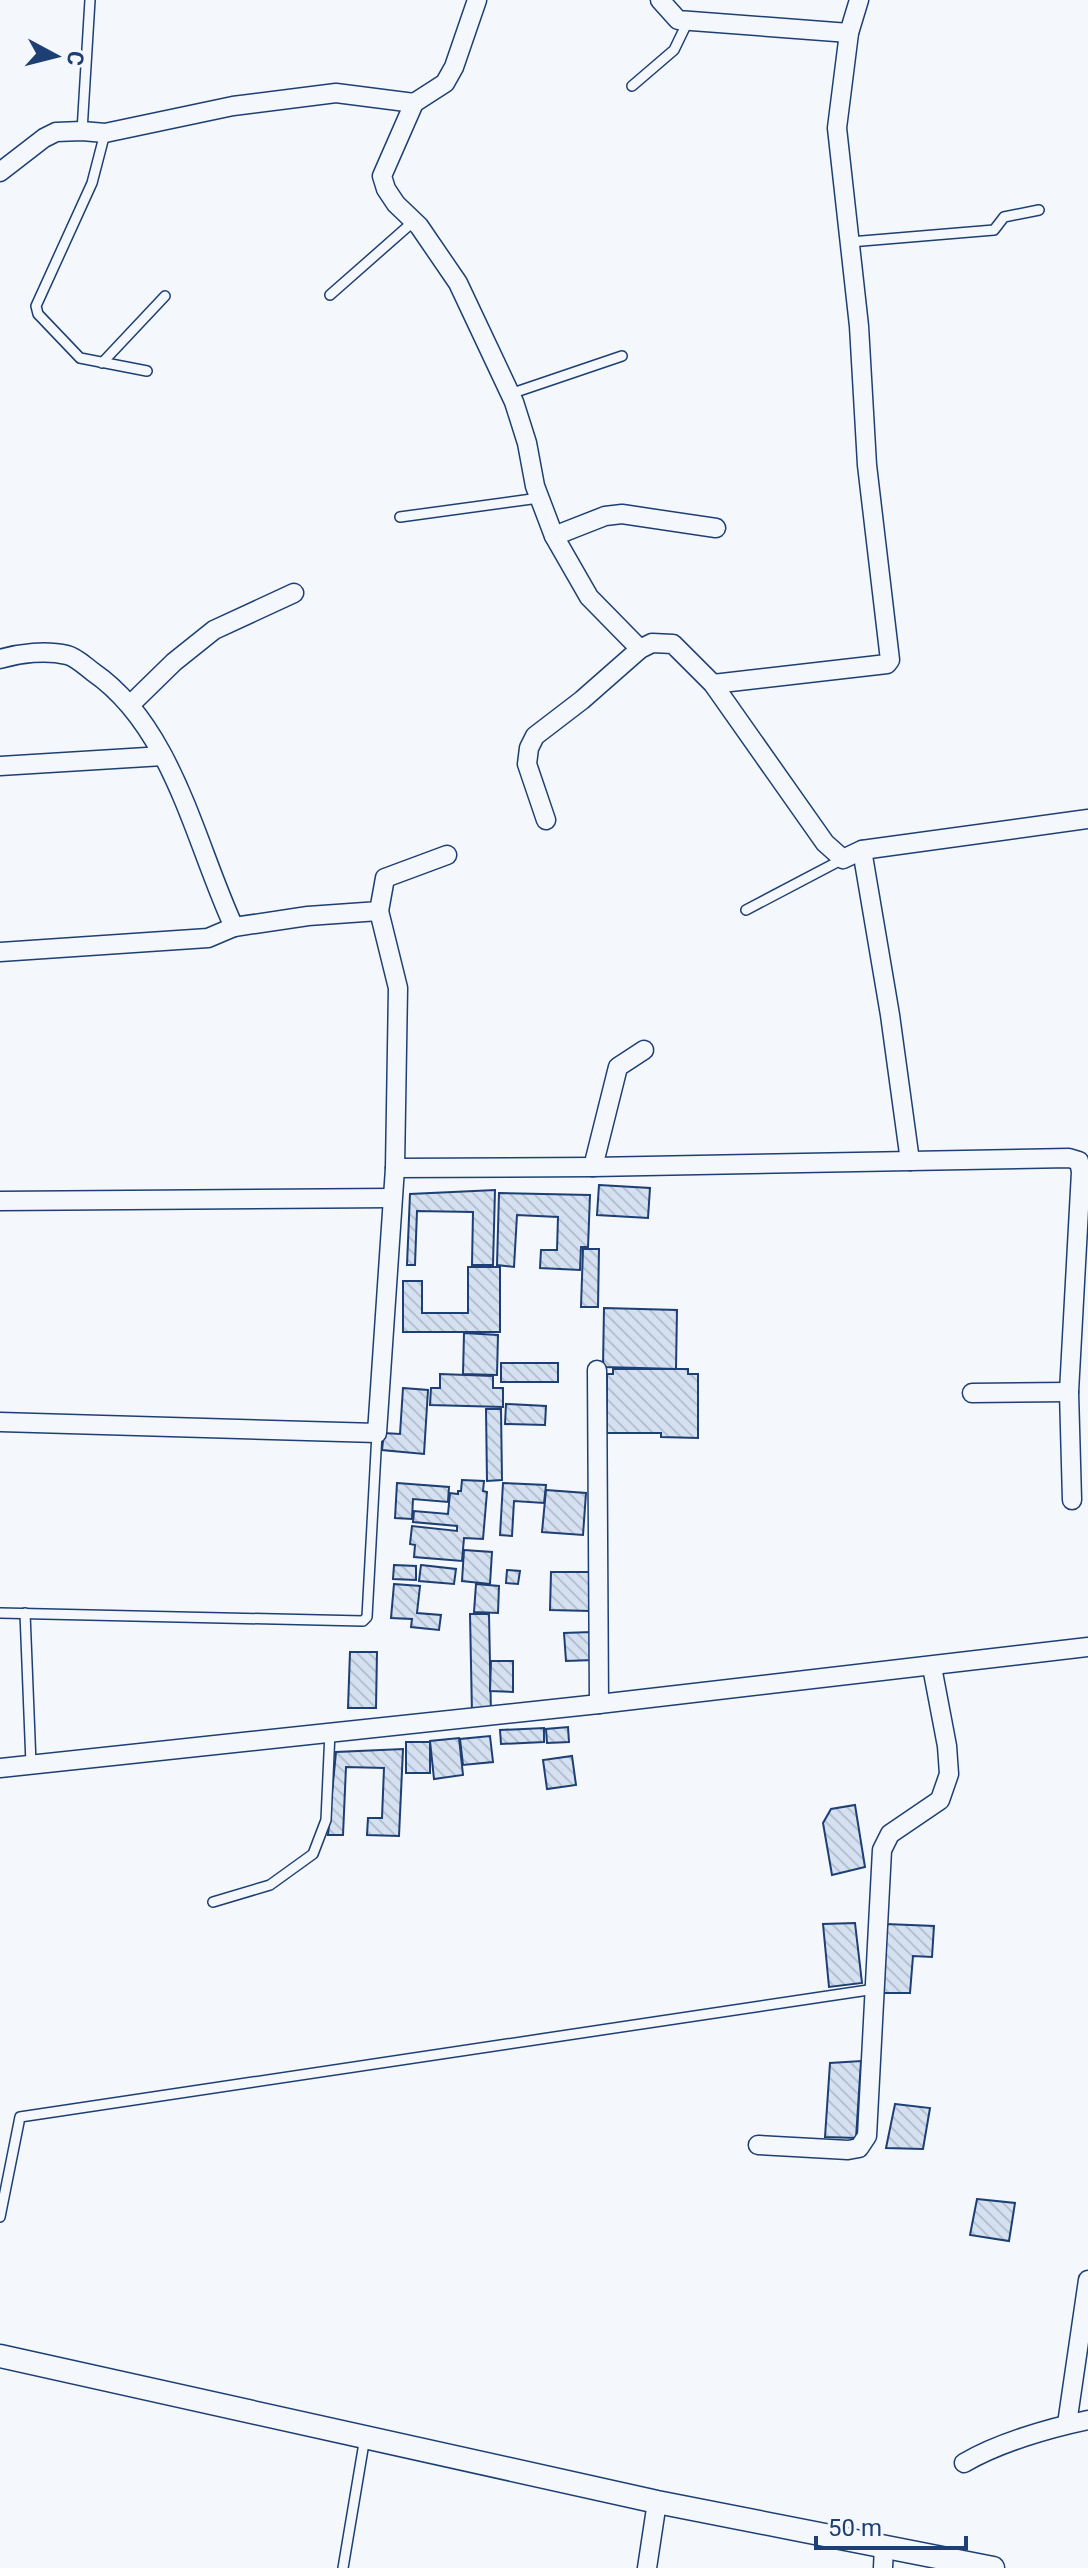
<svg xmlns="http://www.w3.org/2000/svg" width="1088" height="2568" font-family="Roboto,sans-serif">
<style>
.building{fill:url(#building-back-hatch);stroke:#1d3f73;stroke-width:2}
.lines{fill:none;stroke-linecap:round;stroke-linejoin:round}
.service-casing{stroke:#1d3f73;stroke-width:12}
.minor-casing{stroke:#1d3f73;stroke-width:21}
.tertiary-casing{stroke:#1d3f73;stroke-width:25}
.service{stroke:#f4f7fb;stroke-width:9}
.minor{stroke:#f4f7fb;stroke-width:18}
.tertiary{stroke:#f4f7fb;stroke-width:22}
</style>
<defs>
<pattern id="building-back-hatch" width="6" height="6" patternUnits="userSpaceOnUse" patternTransform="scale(2)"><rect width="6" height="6" fill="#d5e0f0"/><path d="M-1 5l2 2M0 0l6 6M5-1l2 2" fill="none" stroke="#b6c1d1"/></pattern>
</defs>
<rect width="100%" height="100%" fill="#f4f7fb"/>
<g class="building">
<polygon points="599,1185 650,1188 648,1218 597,1215"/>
<polygon points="495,1190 493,1265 472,1265 473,1212 417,1211 415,1265 407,1265 410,1194"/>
<polygon points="499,1193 590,1195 588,1247 581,1247 580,1270 540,1268 541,1250 557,1250 558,1217 517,1215 514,1267 497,1265"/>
<polygon points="583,1249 599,1249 598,1307 581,1307"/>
<polygon points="468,1267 500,1267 500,1332 403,1332 403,1281 422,1281 422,1313 468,1313"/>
<polygon points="604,1308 677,1310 676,1369 603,1367"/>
<polygon points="464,1333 498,1335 497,1375 463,1374"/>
<rect x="501" y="1363" width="57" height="19"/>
<polygon points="613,1369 688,1369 688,1374 698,1374 698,1438 661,1437 661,1433 607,1433 607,1374 613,1374"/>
<polygon points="440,1374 493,1376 493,1388 503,1388 503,1407 430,1405 431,1388 440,1388"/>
<polygon points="403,1388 428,1390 424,1454 382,1450 384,1433 400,1434"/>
<polygon points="506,1404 546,1406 545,1425 505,1424"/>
<polygon points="486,1409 501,1409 502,1480 487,1481"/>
<polygon points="462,1480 484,1481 483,1491 487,1492 483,1539 464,1538 462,1561 414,1557 415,1545 410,1544 412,1526 457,1531 457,1526 413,1522 414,1511 448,1514 450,1493 458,1494 458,1491 461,1491"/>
<polygon points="397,1483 449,1487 448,1502 413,1499 412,1519 395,1518"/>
<polygon points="503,1483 546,1485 544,1503 514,1501 512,1536 500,1535"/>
<polygon points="546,1490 586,1493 583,1535 542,1532"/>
<polygon points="464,1550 492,1552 490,1584 462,1581"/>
<polygon points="394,1565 416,1566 416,1580 393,1579"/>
<polygon points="421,1565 456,1569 454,1584 419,1581"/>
<polygon points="507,1570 520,1571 518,1584 506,1583"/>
<polygon points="551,1572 592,1572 591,1611 550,1610"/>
<polygon points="394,1584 420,1586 417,1613 441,1615 439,1630 411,1627 412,1619 391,1618"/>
<polygon points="476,1584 499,1586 498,1613 474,1612"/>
<polygon points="470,1614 489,1614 491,1714 472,1714"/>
<polygon points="591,1632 593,1660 566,1661 564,1633"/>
<polygon points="350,1652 377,1652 376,1708 348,1708"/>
<polygon points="491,1661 513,1661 513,1692 490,1691"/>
<polygon points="568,1727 569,1742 547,1743 546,1729"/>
<polygon points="544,1728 544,1742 501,1744 500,1730"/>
<polygon points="490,1736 493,1762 463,1765 460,1739"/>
<polygon points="459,1738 463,1775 434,1779 430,1741"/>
<rect x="406" y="1742" width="24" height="31"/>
<polygon points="403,1749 399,1836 367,1835 368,1818 382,1818 384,1768 346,1767 343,1835 328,1835 336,1752"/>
<polygon points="572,1756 576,1785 547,1789 543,1760"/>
<polygon points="855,1805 865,1867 832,1875 823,1823 831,1809"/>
<polygon points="855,1923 862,1983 829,1987 823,1924"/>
<polygon points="886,1924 934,1926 932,1957 913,1956 910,1993 883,1993"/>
<polygon points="861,2061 856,2138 825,2137 830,2063"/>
<polygon points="895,2104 930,2108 923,2149 886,2148"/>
<polygon points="977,2199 1015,2203 1009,2241 970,2235"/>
</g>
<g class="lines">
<g class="service-casing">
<g id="service">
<polyline points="632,86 674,50 688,21"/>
<polyline points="82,131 90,0"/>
<polyline points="105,133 92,183 36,306 38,314 80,358 147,371"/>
<polyline points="850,242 994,230 1004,217 1039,210"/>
<polyline points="330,295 414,221"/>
<polyline points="102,363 165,296"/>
<polyline points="510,394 622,356"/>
<polyline points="400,517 539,498"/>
<polyline points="746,910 843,859"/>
<polyline points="0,1613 363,1621 367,1617 377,1433"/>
<polyline points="25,1613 31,1764"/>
<polyline points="213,1902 270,1885 313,1854 326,1820 330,1732"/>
<polyline points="0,2217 20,2117 875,1989"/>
<polyline points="343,2568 365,2437"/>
</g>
</g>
<g class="minor-casing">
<g id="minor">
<polyline points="477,0 454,67 445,83 414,103 382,176 386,189 396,204 419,226 458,283 514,402 527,443 535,486 554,536 589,597 640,649"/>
<polyline points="660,0 678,20 849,33"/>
<polyline points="0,172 44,138 56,132 82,131 105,133 233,106 336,93 414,103"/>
<polyline points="554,536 605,516 622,514 716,528"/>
<path d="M 0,659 C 20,653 46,650 67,655 C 76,657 85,666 93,672 C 173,727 195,843 234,927 L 308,916 L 379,911 L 385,878 L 447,855"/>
<polyline points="713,684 887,664 890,660 867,465 859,326 837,128 849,33 859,0"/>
<polyline points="131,704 174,662 214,630 294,593"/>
<polyline points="0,766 163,756"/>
<polyline points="546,820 527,764 529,748 535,736 582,700 640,649 652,643 673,644 713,684 825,843 843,859 862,850 1088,819"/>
<polyline points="862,850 890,1015 910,1161"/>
<polyline points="379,911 398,988 395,1168 593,1167 1069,1158 1079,1161 1081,1172 1069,1392 1072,1500"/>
<polyline points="0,952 208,938 234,927"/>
<polyline points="593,1167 618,1067 644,1050"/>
<polyline points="0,1201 392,1198"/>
<polyline points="597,1370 599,1704"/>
<polyline points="972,1393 1069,1392"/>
<polyline points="0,1422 377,1433 395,1168"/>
<polyline points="0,1768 599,1704 1088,1647"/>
<polyline points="758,2145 848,2150 859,2148 867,2136 882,1850 890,1834 940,1800 949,1774 947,1746 932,1667"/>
<polyline points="1067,2424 1088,2280"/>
<path d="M 964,2463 C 998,2443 1049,2428 1088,2420"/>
<polyline points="647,2568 657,2502"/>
<polyline points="883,2568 884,2546"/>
</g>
</g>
<g class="tertiary-casing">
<polyline id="tertiary" points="0,2356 657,2502 993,2568"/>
</g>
<use href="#service" class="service"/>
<use href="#minor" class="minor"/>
<use href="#tertiary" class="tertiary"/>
</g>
<g transform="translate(56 56) rotate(97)" stroke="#f4f7fb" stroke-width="6" paint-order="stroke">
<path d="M0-6L14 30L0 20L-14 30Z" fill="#1d3f73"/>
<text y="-12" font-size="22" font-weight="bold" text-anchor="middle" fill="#1d3f73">С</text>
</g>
<path d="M816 2536v12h150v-12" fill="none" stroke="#1d3f73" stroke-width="4"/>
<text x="828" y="2536" font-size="24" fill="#1d3f73" stroke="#f4f7fb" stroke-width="6" paint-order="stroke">50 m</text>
</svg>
